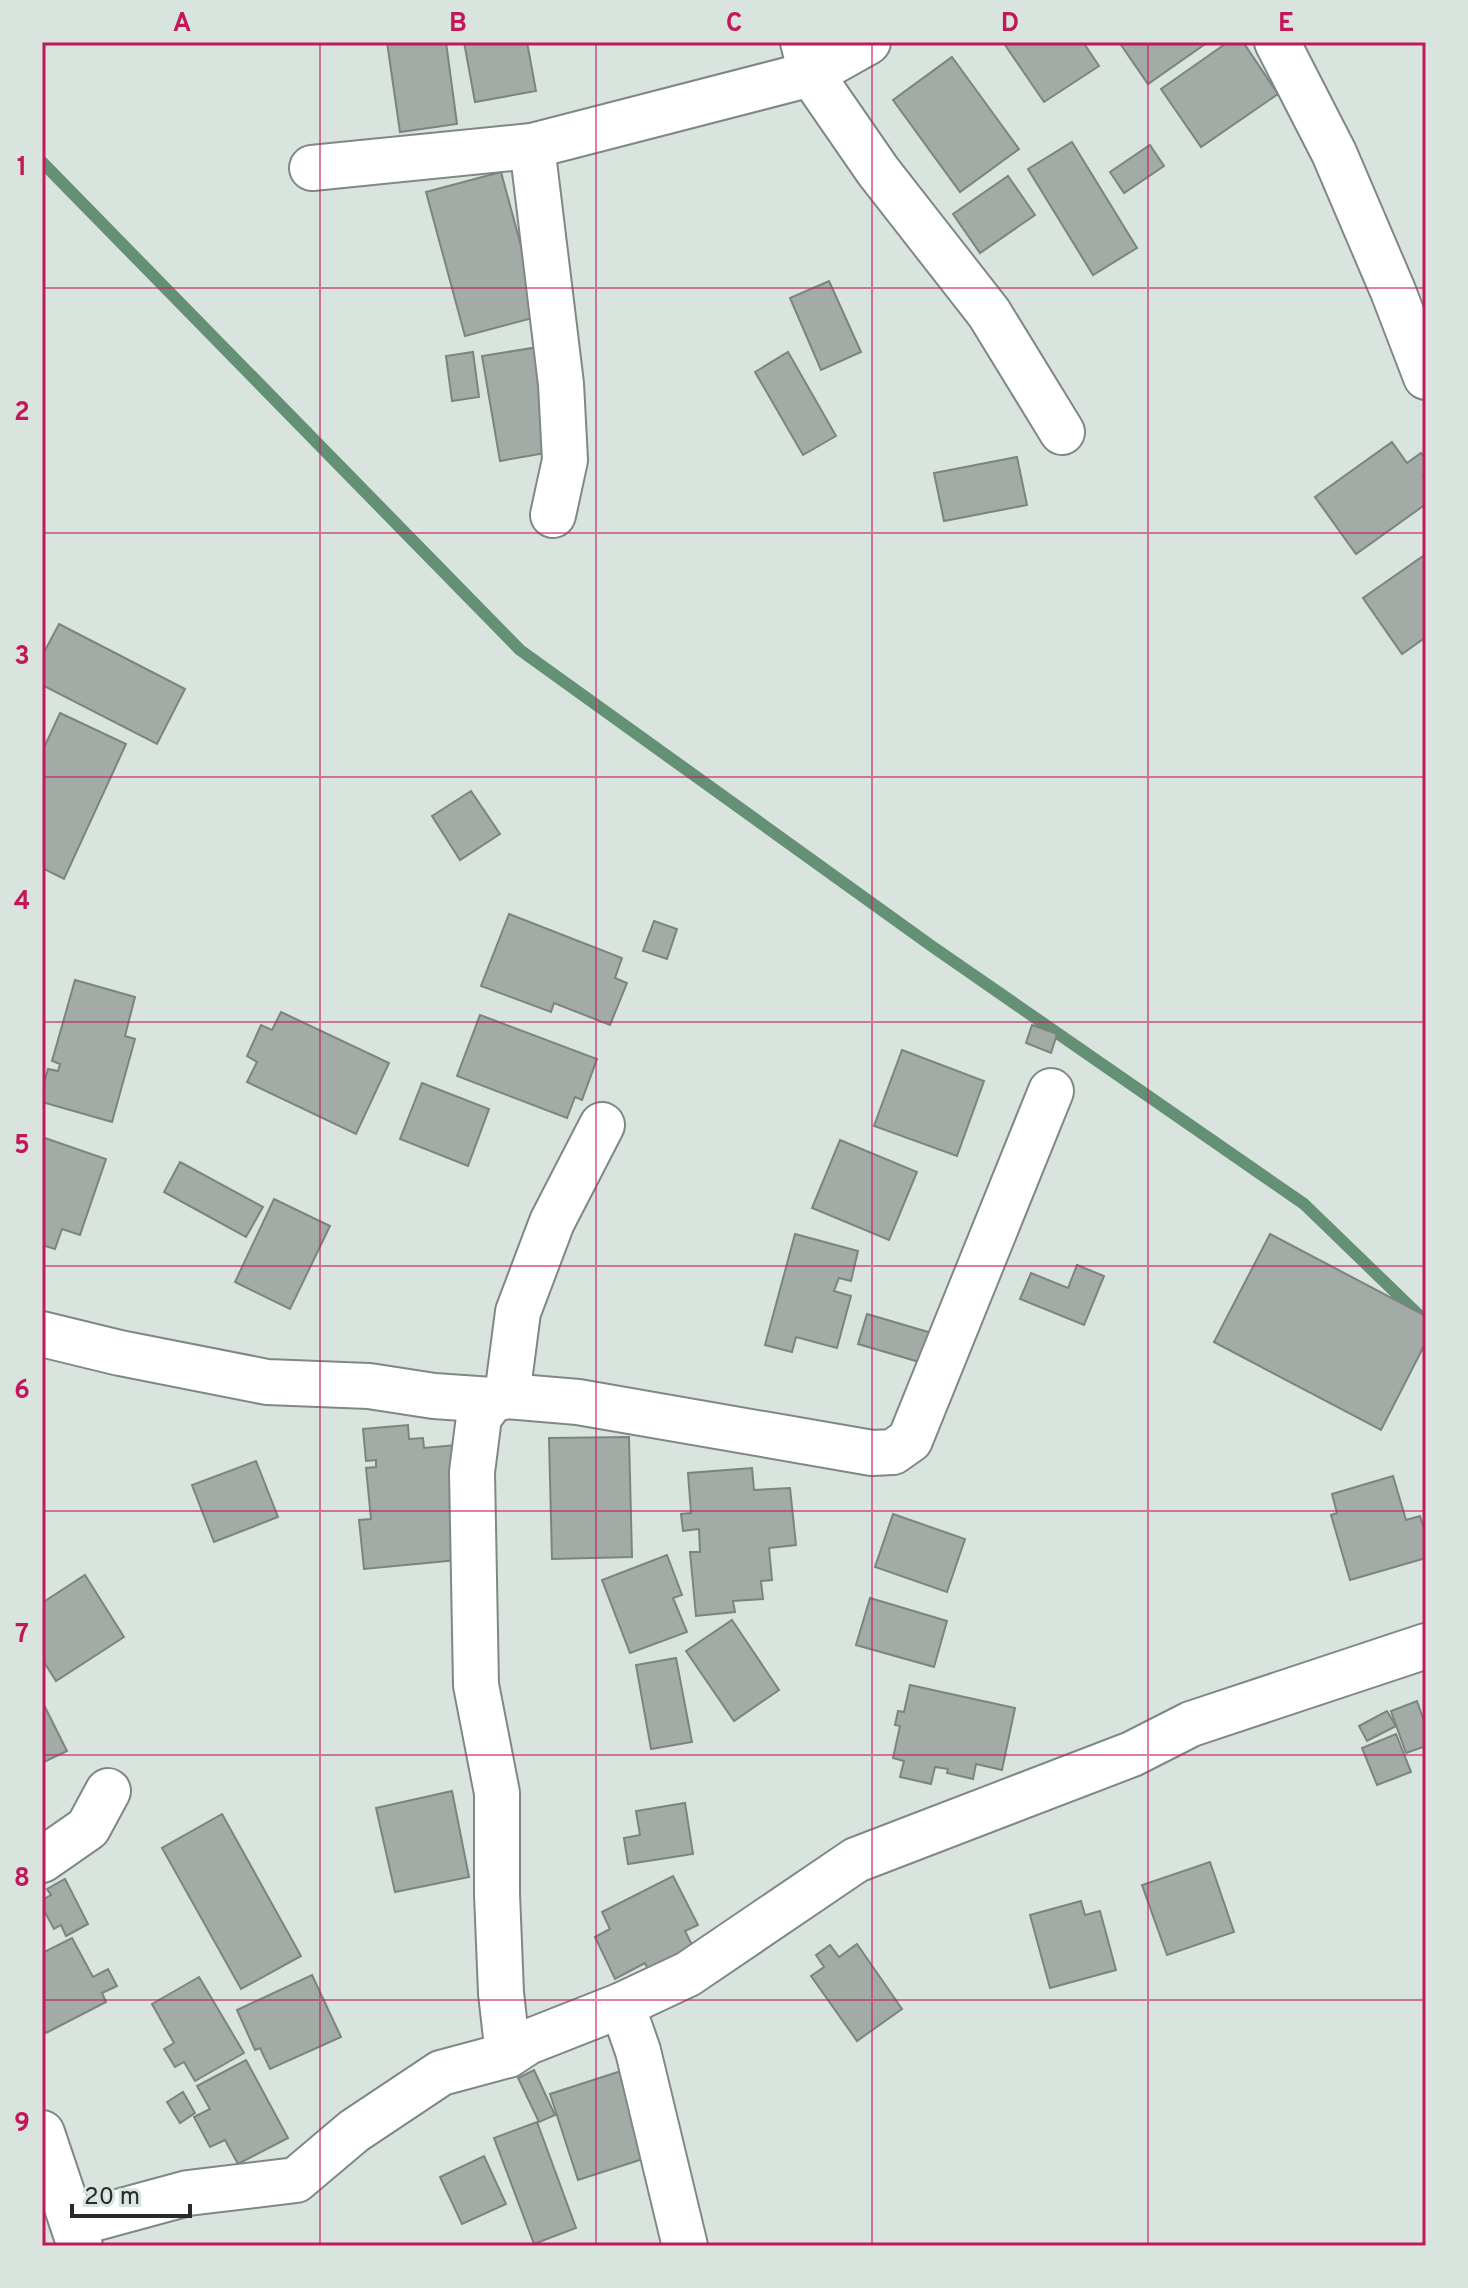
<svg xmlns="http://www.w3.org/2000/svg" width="1468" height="2288" font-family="Overpass,sans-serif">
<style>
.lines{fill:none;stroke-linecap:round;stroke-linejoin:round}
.stream{stroke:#649075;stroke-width:12}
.building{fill:#a2aba5;stroke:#7b847e;stroke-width:2}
.minor-casing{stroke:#7f8882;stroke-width:48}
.minor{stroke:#fff;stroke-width:44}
.grid{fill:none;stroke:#c2185b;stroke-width:2;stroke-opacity:0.55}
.neatline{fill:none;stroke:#c2185b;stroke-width:3}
.grid-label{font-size:26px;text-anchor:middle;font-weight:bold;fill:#c2185b}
</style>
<rect width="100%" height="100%" fill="#dae4de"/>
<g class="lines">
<polyline class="stream" points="42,162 520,650 933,947 1304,1204 1426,1322"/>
</g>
<g class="building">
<polygon points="387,42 446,42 457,124 400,132"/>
<polygon points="464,42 527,42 536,91 475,102"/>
<polygon points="1003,42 1083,42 1099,66 1044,102"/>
<polygon points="1119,42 1208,42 1148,84"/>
<polygon points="1228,42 1243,42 1278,94 1201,147 1161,89"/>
<polygon points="952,57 1019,149 960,192 893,100"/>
<polygon points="1072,142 1137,248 1093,275 1028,169"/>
<polygon points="1150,145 1164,166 1124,193 1110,172"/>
<polygon points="501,172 540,316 465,336 426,192"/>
<polygon points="1008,176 1035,215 980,253 953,214"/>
<polygon points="829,281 861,352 821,370 790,298"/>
<polygon points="545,346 563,450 500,461 482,356"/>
<polygon points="473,352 479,397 452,401 446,356"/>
<polygon points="788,352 836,436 803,455 755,372"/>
<polygon points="1392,442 1407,463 1421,453 1426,460 1426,473 1423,475 1426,480 1426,504 1356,554 1315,497"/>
<polygon points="1017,457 1027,505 944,521 934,473"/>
<polygon points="1426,554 1426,637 1402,654 1363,598"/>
<polygon points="59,624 185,689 157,744 42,685 42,656"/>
<polygon points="60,713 126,744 64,879 42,868 42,752"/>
<polygon points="471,791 500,834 460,860 432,816"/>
<polygon points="509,914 622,958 615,978 627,983 610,1025 554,1003 551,1012 481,986"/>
<polygon points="654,921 677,929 667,959 643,951"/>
<polygon points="75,980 135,997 125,1036 135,1039 112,1122 42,1102 42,1090 48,1069 58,1071 60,1064 52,1061"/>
<polygon points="281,1012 389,1063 356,1134 247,1082 257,1062 247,1056 261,1025 272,1030"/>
<polygon points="480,1015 597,1059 582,1100 575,1097 567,1118 457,1076"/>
<polygon points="1032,1025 1057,1034 1051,1053 1026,1043"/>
<polygon points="902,1050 984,1081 957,1156 874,1126"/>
<polygon points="422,1083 489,1109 468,1166 400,1139"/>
<polygon points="42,1137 106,1159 80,1235 62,1229 55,1249 42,1245"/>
<polygon points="840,1140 917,1172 889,1240 812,1208"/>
<polygon points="180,1162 263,1207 246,1237 164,1192"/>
<polygon points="274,1199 330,1226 290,1309 235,1282"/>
<polygon points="795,1234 858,1251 851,1281 839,1278 834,1291 851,1296 837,1348 796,1337 792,1352 765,1345"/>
<polygon points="1270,1234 1426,1316 1426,1342 1381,1430 1214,1342"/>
<polygon points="1077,1265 1104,1276 1084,1325 1020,1299 1031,1273 1068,1288"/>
<polygon points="867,1314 935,1334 926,1364 858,1344"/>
<polygon points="408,1425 409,1439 423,1438 424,1448 456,1445 468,1559 364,1569 359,1520 371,1519 366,1468 376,1467 376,1460 366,1461 363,1429"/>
<polygon points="629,1437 632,1557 552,1559 549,1438"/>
<polygon points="256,1461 278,1517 214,1542 192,1485"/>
<polygon points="752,1468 754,1490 790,1488 796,1545 769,1548 772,1580 761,1581 763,1599 733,1601 735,1612 696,1616 690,1552 700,1552 699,1529 683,1531 681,1514 691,1513 688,1473"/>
<polygon points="1393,1476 1406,1520 1420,1516 1426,1536 1426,1558 1350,1580 1331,1515 1337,1513 1332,1494"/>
<polygon points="893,1514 965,1539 947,1592 875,1567"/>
<polygon points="667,1555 682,1595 673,1598 687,1632 630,1653 602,1580"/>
<polygon points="85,1575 124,1637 56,1681 42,1659 42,1603"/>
<polygon points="870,1598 947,1621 934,1667 856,1645"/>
<polygon points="732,1620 779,1690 734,1721 686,1651"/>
<polygon points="676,1658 692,1742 651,1749 636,1665"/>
<polygon points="910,1685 1015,1708 1002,1770 976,1764 973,1779 947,1773 948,1769 935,1767 931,1784 900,1777 904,1761 893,1758 900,1726 895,1725 898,1711 904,1712"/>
<polygon points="42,1701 67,1751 42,1763"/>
<polygon points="1417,1701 1426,1727 1426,1746 1406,1753 1391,1711"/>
<polygon points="1387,1711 1396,1726 1367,1741 1359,1726"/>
<polygon points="1396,1734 1411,1772 1377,1785 1362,1748"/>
<polygon points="452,1791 469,1877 395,1892 376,1808"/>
<polygon points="685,1803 693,1854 628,1864 624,1838 640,1835 636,1811"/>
<polygon points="222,1814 301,1956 241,1989 162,1848"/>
<polygon points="1210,1862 1234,1932 1167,1955 1142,1885"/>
<polygon points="673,1876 698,1925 685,1931 695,1951 650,1974 645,1963 615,1979 595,1937 610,1929 602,1912"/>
<polygon points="65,1879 88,1924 66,1936 61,1925 54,1929 42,1907 42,1900 51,1895 47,1889"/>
<polygon points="1081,1901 1085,1915 1100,1911 1116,1970 1050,1988 1030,1915"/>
<polygon points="72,1938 93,1977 108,1969 117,1986 102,1993 106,2002 46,2033 42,2026 42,1953"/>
<polygon points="857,1944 902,2009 857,2041 811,1976 824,1967 816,1955 830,1945 839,1957"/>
<polygon points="312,1975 341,2037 270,2069 260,2048 255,2050 237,2010"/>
<polygon points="199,1977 244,2053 195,2081 184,2062 175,2067 164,2049 174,2043 152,2004"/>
<polygon points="246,2060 288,2138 238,2164 225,2140 210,2147 194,2117 210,2109 197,2086"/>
<polygon points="534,2070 555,2115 539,2122 518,2078"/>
<polygon points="624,2070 652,2156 578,2180 550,2094"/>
<polygon points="183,2092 195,2113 180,2123 167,2102"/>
<polygon points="537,2122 576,2228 534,2244 494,2138"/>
<polygon points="484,2156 506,2204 462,2224 440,2177"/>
</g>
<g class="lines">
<g class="minor-casing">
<g id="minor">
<polyline points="803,42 811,74 878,171 989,313 1062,432"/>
<polyline points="1277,42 1334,153 1393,291 1426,377"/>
<polyline points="532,146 561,384 565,460 553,515"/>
<polyline points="312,168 532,146 811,74 868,42"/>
<polyline points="42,1334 120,1353 267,1382 369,1386 434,1396 492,1400"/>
<polyline points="507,1396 518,1312 552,1222 602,1125"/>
<polyline points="42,1860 88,1828 108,1791"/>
<polyline points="508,2055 501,1993 497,1894 497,1793 476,1685 472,1472 479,1417 492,1400 507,1396 578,1402 872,1453 893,1452 910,1440 1051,1091"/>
<polyline points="42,2133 80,2246"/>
<polyline points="74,2224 188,2193 296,2180 354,2131 441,2073 508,2055 528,2042 622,2005"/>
<polyline points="685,2246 638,2051 622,2005 688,1974 856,1860 1132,1754 1191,1724 1426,1646"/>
</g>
</g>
<use href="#minor" class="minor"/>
</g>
<path class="grid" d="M 320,42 L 320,2246M 596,42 L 596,2246M 872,42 L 872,2246M 1148,42 L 1148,2246M 42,288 L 1426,288M 42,533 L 1426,533M 42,777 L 1426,777M 42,1022 L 1426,1022M 42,1266 L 1426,1266M 42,1511 L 1426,1511M 42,1755 L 1426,1755M 42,2000 L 1426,2000"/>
<rect width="1468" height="2288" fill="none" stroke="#dae4de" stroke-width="88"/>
<path d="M72 2204v12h118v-12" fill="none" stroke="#272b29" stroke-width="4"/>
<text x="84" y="2204" font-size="24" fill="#272b29" stroke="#dae4de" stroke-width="6" paint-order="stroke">20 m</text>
<rect x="44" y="44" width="1380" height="2200" class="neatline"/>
<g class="grid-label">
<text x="182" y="31">A</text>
<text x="458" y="31">B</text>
<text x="734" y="31">C</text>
<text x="1010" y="31">D</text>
<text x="1286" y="31">E</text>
<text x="22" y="175">1</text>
<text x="22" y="420">2</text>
<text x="22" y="664">3</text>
<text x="22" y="909">4</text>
<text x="22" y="1153">5</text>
<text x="22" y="1398">6</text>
<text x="22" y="1642">7</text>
<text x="22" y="1886">8</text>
<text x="22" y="2131">9</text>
</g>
</svg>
